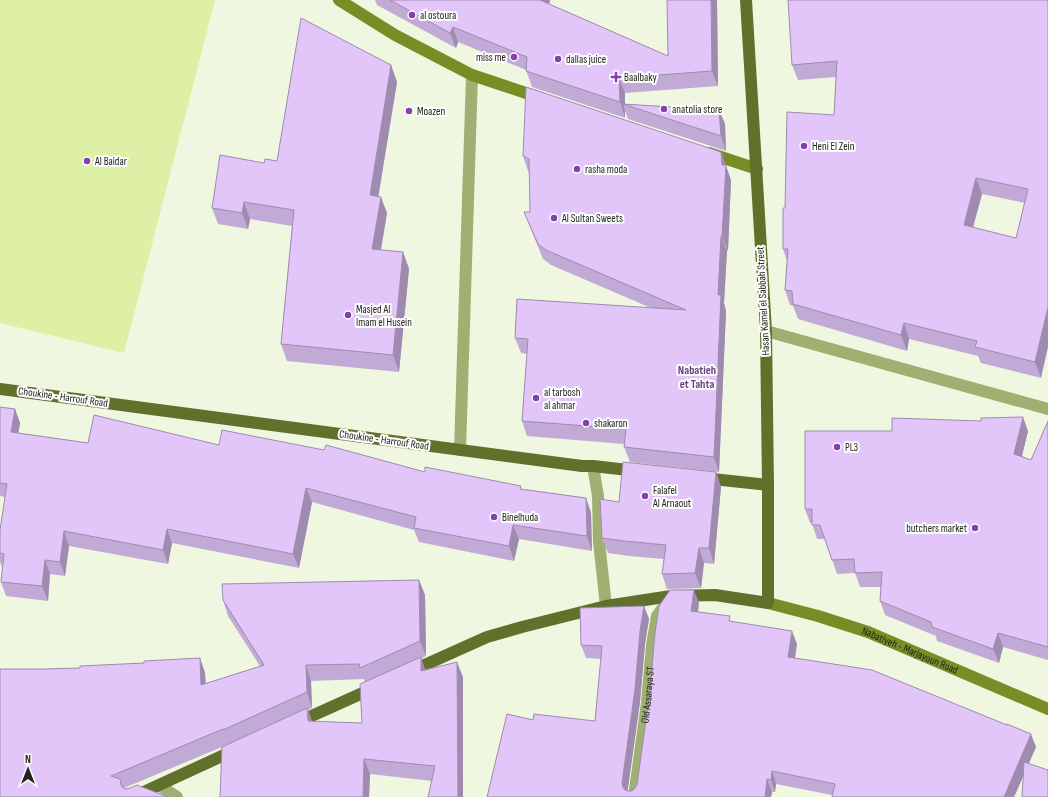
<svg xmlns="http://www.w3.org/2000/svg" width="1048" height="797" font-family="'Sofia Sans Condensed',sans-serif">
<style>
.park{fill:#ddf0a6}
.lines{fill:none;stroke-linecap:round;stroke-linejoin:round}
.street{stroke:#a0b072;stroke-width:12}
.secondary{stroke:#798d26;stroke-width:12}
.primary{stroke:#61702b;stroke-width:12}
.wall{fill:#c2aad7;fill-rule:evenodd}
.shaded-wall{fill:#9e8baf}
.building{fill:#e2c6fa;stroke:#9e8baf;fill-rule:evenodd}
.poi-dot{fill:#853fb2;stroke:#fff;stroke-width:1.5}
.labels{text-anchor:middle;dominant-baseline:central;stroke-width:4;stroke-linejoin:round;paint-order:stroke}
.poi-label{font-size:11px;fill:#22241c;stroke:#fff;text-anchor:start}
.street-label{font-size:11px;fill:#22241c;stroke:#fff}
.neighbourhood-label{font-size:12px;font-weight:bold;fill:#64427c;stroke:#fff}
</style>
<rect width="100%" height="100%" fill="#f0f7e0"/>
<polygon class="park" points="0,0 215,0 124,353 0,323"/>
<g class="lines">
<g class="street">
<polyline points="766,331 1048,409"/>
<polyline points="460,450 472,75"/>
<polyline points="593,466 598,496 599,542 606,606"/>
<polyline points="159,785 177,797"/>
<path id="s1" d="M 634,797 L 647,703 L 652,645 L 657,616 L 668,601"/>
</g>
<g class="secondary">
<polyline points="339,0 395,35 472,75 541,98"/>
<polyline points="709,153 757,169"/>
<path id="s2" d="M 768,603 L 818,616 L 868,632 L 1048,709"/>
</g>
<g class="primary">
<polyline points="0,389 582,466 593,466 637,471"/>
<polyline points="703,478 768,485"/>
<polyline points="409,672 487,637 522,627 606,606 671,596 715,595 768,603 768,485 766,331 746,0"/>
<polyline points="296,723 376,687"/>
<polyline points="133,797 235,750"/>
</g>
</g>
<g class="wall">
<polygon points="375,0 550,0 550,1 549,4 668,56 717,0 718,86 625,93 625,104 719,110 725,124 726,151 628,119 625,111 625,118 532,87 526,70 458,42 456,48 377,5"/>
<path d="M 1048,0 L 1041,378 L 981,363 L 978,356 L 909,339 L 907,351 L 798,319 L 793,306 L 790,305 L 785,290 L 787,261 L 783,249 L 785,208 L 834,115 L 836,77 L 798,80 L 792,65 ZM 982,194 L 1025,203 L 1016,238 L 973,228 Z"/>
<polygon points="391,65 397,82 378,196 387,213 381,250 403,252 409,269 399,372 287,361 281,344 292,226 250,219 248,229 218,224 212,208 277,161"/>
<polygon points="721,152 731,180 728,251 727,251 724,303 726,311 719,472 630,462 624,447 624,444 527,436 522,421 527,354 521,353 515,338 651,308 551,265 543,259 530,227 524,212 530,212 530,172 528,171 523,156"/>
<polygon points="0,407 15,409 20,423 18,433 88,443 219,445 425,472 522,489 586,498 591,513 592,551 519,539 514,561 419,542 414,530 312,502 299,568 172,543 168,564 69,546 65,576 50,574 48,601 6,596 1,582 3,567 2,567 0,562 0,530 5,497 0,496"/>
<polygon points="1048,421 1048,660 1003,647 999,663 937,641 936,636 885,615 880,601 881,587 860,587 855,573 837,574 825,539 817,539 812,523 810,523 805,509 892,431 1028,431 1022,456 1031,460"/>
<polygon points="716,472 721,487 714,564 704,563 701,588 667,589 662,574 664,559 629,556 608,553 602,538 619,502"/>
<path d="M 419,580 L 425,595 L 426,656 L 421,659 L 425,670 L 463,677 L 463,797 L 428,797 L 432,781 L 370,774 L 369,797 L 220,797 L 222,747 L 124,788 L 168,797 L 0,797 L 45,669 L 80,668 L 144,663 L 200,658 L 205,673 L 206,684 L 260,666 L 228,616 L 223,600 ZM 364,679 L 365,683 L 362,723 L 312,722 L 308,710 L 312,708 L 311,681 Z"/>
<polygon points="699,603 698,612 732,621 797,644 795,658 1036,747 1014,797 832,795 776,784 775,792 772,792 771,797 487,797 533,720 595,721 601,659 586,658 581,645 644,606 649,619 645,644 640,702 627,791 632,791 635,788"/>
</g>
<g class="shaded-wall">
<polygon points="539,0 550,0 550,1 545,15"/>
<polygon points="711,0 717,0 718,86 712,71"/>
<polygon points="453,27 458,42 456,48 450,33"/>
<polygon points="391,65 397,82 376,211 370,195"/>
<polygon points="619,78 625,93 625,105 623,104 625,111 625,118 620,102"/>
<polygon points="719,110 725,124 726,151 721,136"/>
<polygon points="721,152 731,180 728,251 722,236"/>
<polygon points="976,178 982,194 969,241 964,225"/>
<polygon points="381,197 387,213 378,266 372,249"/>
<polygon points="244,202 250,219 248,229 242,213"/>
<polygon points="721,236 727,251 724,303 726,311 719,472 714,457 718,295"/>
<polygon points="403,252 409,269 399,372 393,355"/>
<polygon points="1048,307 1048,347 1041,378 1035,362"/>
<polygon points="904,323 909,339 907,351 901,335"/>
<polygon points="15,409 20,423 16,447 11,432"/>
<polygon points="1023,417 1028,431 1019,468 1014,454"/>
<polygon points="716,472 721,487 714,564 709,548"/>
<polygon points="306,488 312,502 299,568 293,554"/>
<polygon points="586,498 591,513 592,551 587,536"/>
<polygon points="513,525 519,539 514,561 509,546"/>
<polygon points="167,529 172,543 168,564 163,550"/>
<polygon points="64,531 69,546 65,576 60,562"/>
<polygon points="699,548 704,563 701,588 695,573"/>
<polygon points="45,560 50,574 48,601 42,586"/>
<polygon points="419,580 425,595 426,656 420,641"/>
<polygon points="694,590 699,603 696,624 691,611"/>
<polygon points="644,606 649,619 645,644 640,702 627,796 623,787 622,783 640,631"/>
<polygon points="792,631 797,644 793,670 788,657"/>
<polygon points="998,633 1003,647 999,663 993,649"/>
<polygon points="421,657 426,673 421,671"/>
<polygon points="200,658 205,673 206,701 201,685"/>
<polygon points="457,662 463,677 463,797 458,797"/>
<polygon points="306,665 311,681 312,708 307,692"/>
<polygon points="307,708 313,724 308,721"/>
<polygon points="1031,734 1036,747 1014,797 1004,797"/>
<polygon points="364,759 370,774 369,797 363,797"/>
<polygon points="772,771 776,784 775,792 771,780"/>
<polygon points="767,779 772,792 771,797 765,797"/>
</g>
<g class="building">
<polygon points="390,0 540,0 668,56 667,0 711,0 712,71 619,78 620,102 526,71 527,57 453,27 450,33"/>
<path d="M 788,0 L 1048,0 L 1048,307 L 1035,362 L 975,347 L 977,341 L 904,323 L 901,335 L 793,304 L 792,291 L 785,290 L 788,249 L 783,249 L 783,208 L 785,208 L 787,112 L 834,115 L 837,61 L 792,65 ZM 976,178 L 1028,189 L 1016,238 L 964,225 Z"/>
<polygon points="301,18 391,65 370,195 381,197 372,249 403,252 393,355 281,344 294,210 244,202 242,213 212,208 220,155 264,163 265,159 277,161"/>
<polygon points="526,87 721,152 722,165 726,165 722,236 721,236 718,295 721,295 714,457 624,447 626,429 522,421 528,339 515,338 517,299 686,310 546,250 538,244 524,212 530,212 529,159 523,156"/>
<polygon points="623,104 719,110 721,136"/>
<polygon points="0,407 15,409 11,432 88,443 94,415 219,445 222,430 324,450 326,445 425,472 425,467 521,486 520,489 586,498 587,536 513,525 509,546 414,528 416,517 306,488 293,554 167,529 163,550 64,531 60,562 45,560 42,586 1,582 4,554 0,553 0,530 7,484 0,483"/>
<polygon points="1023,417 1014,454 1031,460 1048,421 1048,647 998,633 993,649 932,627 931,622 880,601 882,572 855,573 854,559 832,560 820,525 812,525 812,509 805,509 805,431 892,431 892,418 981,421 981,418"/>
<polygon points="623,462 716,472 709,548 699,548 695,573 662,574 666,545 624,541 602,538 600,499 619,502"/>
<polygon points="419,580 420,641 360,668 359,664 306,665 307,692 223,730 223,729 111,776 120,779 121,785 123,788 126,789 130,788 137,785 168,797 0,797 0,669 45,669 80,668 80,666 144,663 144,661 200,658 201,685 264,665 223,600 222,584"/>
<polygon points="670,590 694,590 691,611 730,616 729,621 792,631 788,657 872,670 1007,725 1007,724 1031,734 1004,797 832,797 835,784 772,771 771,780 767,779 765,797 487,797 507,714 533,720 534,714 595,721 602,646 581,645 580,608 644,606 640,631 635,689 622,783 623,787 625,790 628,791 632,791 635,788 637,785 650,691 655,633 659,606"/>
<polygon points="421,657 421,671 457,662 458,797 428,797 435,766 364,759 363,797 220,797 222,747 307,708 308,721 362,723 360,684"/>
<polygon points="1024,762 1048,770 1048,797 1022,797"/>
</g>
<g class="poi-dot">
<circle cx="412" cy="15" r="4"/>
<circle cx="514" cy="57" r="4"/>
<circle cx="558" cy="59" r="4"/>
<path d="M614 71h4v4h4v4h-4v4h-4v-4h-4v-4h4z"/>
<circle cx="664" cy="109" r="4"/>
<circle cx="409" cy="111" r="4"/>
<circle cx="804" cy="146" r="4"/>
<circle cx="87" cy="161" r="4"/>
<circle cx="577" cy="169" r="4"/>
<circle cx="554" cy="218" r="4"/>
<circle cx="348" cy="315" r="4"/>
<circle cx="536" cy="398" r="4"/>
<circle cx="586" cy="423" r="4"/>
<circle cx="837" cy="447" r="4"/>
<circle cx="645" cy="496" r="4"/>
<circle cx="494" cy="517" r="4"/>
<circle cx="975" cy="528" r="4"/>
</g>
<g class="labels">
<g class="poi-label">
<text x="420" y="15">al ostoura</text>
<text x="506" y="57" text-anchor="end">miss me</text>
<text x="566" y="59">dallas juice</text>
<text x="624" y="77">Baalbaky</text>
<text x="672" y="109">anatolia store</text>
<text x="417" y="111">Moazen</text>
<text x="812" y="146">Heni El Zein</text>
<text x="95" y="161">Al Baidar</text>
<text x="585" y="169">rasha moda</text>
<text x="562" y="218">Al Sultan Sweets</text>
<text x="356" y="309">Masjed Al<tspan x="356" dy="13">Imam el Husein</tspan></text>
<text x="544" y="392">al tarbosh<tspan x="544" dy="13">al ahmar</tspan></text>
<text x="594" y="423">shakaron</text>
<text x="845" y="447">PL3</text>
<text x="653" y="490">Falafel<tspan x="653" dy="13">Al Arnaout</tspan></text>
<text x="502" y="517">Binelhuda</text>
<text x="967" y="528" text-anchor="end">butchers market</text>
</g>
<g class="street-label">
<text transform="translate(763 301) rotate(-93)">Hasan Kamel el Sabbah Street</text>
<text transform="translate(63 397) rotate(8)">Choukine - Harrouf Road</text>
<text transform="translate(384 440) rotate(8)">Choukine - Harrouf Road</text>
<text stroke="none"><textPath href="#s2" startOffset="150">Nabatiyeh - Marjayoun Road</textPath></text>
<text stroke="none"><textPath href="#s1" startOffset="103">Old Assaraya ST</textPath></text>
</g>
<g class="neighbourhood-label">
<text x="697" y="370">Nabatieh<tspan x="697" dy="14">et Tahta</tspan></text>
</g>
</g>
<g transform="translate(28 769)" stroke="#ffffff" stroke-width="3" paint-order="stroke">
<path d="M0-3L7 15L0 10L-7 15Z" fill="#22241c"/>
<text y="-6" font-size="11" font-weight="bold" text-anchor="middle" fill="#22241c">N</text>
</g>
</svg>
